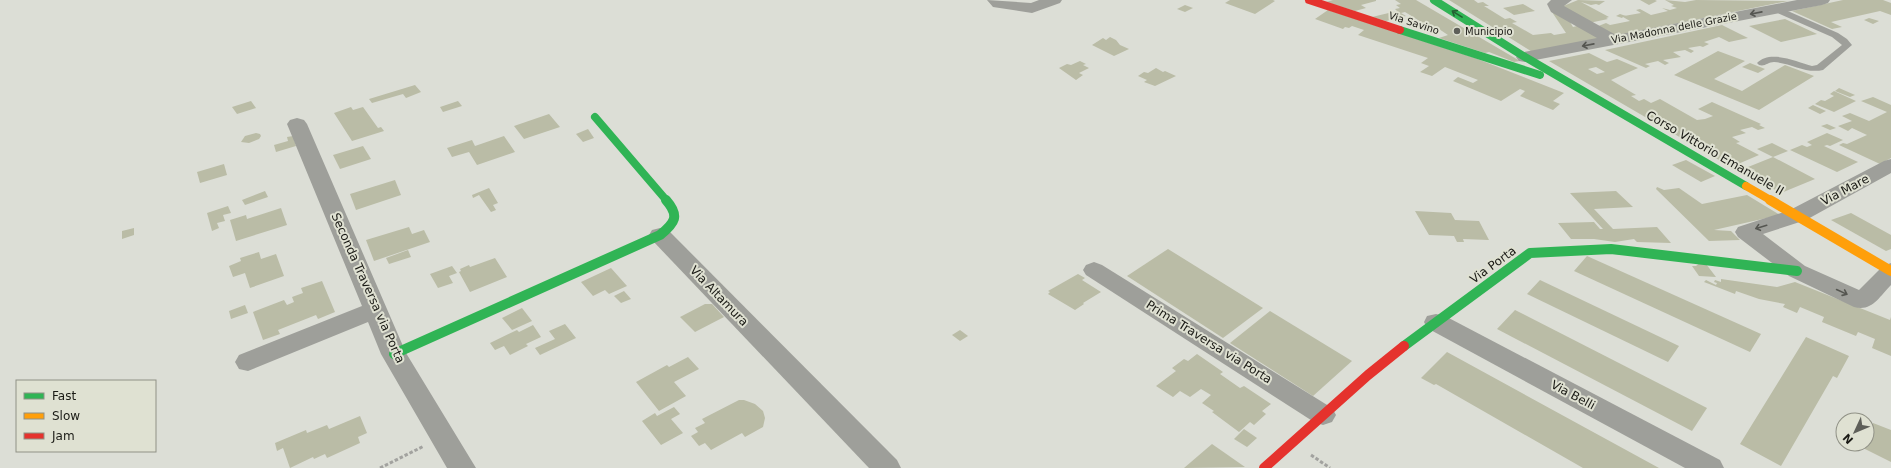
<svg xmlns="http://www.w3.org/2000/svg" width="1891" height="468" font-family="'DejaVu Sans',sans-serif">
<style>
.building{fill:#babca6;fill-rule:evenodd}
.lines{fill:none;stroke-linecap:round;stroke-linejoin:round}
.path{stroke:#a2a29f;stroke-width:3;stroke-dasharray:3.5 2;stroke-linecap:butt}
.lane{fill:#9e9f9a;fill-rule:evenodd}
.street{fill:#9e9f9a;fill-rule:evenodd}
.fast-far1{stroke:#30b455;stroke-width:8}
.fast{stroke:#30b455;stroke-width:10}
.slow-far1{stroke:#ff9f0a;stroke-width:8}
.slow{stroke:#ff9f0a;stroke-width:10}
.jam-far1{stroke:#e5322d;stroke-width:8}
.jam{stroke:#e5322d;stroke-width:10}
.oneway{stroke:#555651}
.oneway2{stroke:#245f32}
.poi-dot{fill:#5e5f59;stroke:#dfe1d2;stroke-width:1.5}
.labels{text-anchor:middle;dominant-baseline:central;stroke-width:4;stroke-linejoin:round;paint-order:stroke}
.far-street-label{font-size:10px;fill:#1a1a15;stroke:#dfe1d2}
.far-poi-label{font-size:10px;fill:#1a1a15;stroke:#dfe1d2;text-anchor:start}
.street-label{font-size:12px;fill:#1a1a15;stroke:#dfe1d2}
</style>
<rect width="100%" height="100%" fill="#dcded6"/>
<g class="building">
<polygon points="1230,0 1273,0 1275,1 1255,14 1225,3"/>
<polygon points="1333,0 1376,0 1376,1 1361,5 1366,8 1355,11 1326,2"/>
<polygon points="1395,0 1416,0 1520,61 1514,62 1489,52 1485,53 1439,38 1448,35 1439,29 1429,32 1425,30 1429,29 1425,27 1432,26 1426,25 1405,12 1401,13 1406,16 1386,21 1372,17 1397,11 1395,9 1400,8 1396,5 1401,4"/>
<polygon points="1449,0 1474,0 1478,3 1483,2 1489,6 1484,6 1505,19 1510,18 1517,22 1512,23 1533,35 1551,33 1554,35 1566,33 1552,12 1567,17 1573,27 1581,25 1604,38 1534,53"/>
<polygon points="1578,0 1605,1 1599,5 1596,4 1591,5 1581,2 1609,17 1606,18 1608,19 1589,23 1561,7"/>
<polygon points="1640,0 1655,0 1657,1 1649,5"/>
<polygon points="1665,0 1685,2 1696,0 1788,1 1614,36 1596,27 1606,23 1610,25 1630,21 1623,17 1622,18 1616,16 1620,14 1626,16 1624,16 1641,13 1636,10 1640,9 1651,15 1668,11 1662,8 1670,10 1677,8 1671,6 1674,5"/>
<polygon points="1843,0 1883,0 1891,3 1891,15 1880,11 1831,22 1842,27 1832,29 1792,11"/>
<polygon points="1523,4 1535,11 1514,15 1503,8"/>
<polygon points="1185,5 1193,8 1185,12 1177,9"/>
<polygon points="1328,10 1475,58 1564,93 1553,101 1560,104 1553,110 1520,96 1525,91 1520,89 1501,101 1453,81 1458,77 1473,83 1478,80 1445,67 1432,76 1420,72 1429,66 1421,63 1428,58 1358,35 1364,30 1352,26 1349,28 1345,27 1343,29 1315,19"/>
<polygon points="1869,18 1879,21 1873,24 1864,20"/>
<polygon points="1785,19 1817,34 1781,42 1749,26"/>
<polygon points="1722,25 1748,38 1729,42 1719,37 1704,42 1709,44 1703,47 1700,46 1688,48 1694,51 1691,53 1685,50 1673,52 1681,57 1663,60 1669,63 1665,65 1658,61 1645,64 1650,66 1646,68 1605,50"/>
<polygon points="1110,37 1116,40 1120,45 1129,49 1114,56 1092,45 1103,38 1106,40"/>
<polygon points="1718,51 1745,61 1714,79 1742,91 1785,65 1814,76 1759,110 1674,75"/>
<path d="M 1589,53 L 1607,62 L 1617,59 L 1638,68 L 1611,80 L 1636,95 L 1631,96 L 1639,101 L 1644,99 L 1651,103 L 1660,99 L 1697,120 L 1705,119 L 1713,116 L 1698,109 L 1712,102 L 1761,124 L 1759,125 L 1765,128 L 1758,130 L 1752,127 L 1740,130 L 1746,133 L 1732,137 L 1740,142 L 1736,143 L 1759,155 L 1731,167 L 1549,61 ZM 1596,67 L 1605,72 L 1597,74 L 1588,69 Z"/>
<polygon points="1080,61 1086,64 1083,65 1089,68 1079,73 1083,75 1076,80 1059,68 1067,64 1071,65"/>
<polygon points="1750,63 1765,69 1758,73 1742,67"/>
<polygon points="1156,68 1163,72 1165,71 1176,76 1155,86 1144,82 1147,80 1138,76 1144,72 1148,73"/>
<polygon points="415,85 421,92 406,98 403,94 372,103 369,99"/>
<polygon points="1839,88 1855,95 1850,97 1835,91"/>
<polygon points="1834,91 1856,101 1834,112 1815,104 1821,100 1825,101 1834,96 1830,94"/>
<polygon points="1873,97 1891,105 1891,158 1880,164 1839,145 1843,143 1847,144 1867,135 1852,128 1848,131 1838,126 1852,121 1842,116 1850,113 1869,121 1887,112 1861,101"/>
<polygon points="251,101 256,108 237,114 232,107"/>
<polygon points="458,101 462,106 443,112 440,107"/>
<polygon points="1813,105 1826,111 1820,114 1808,108"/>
<polygon points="351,107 353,110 363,107 378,128 381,127 384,131 352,141 334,113"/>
<polygon points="549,114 560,127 524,139 514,126"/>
<polygon points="1827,124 1836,128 1830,130 1821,126"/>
<polygon points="588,129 594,138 583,142 576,134"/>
<polygon points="256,133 260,134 261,136 259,139 249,143 241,142 245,136"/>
<polygon points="1827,133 1843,140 1830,146 1827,145 1824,146 1858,162 1837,172 1790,150 1802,145 1807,147 1812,145 1807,142"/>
<polygon points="293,136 296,146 276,152 274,145 288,141 287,137"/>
<polygon points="504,136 515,152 477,165 469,152 452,157 447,148 472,140 475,146"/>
<polygon points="1772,143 1788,151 1773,157 1757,149"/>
<polygon points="363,146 371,159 340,169 333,155"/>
<polygon points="1773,157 1815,179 1781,193 1745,174 1755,170 1748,167"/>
<polygon points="1686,160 1715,176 1701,182 1672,165"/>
<polygon points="224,164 227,175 200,183 197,172"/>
<polygon points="395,180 401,195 356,210 350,194"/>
<polygon points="1657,187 1664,190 1679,188 1702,204 1747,195 1780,215 1714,230 1731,231 1740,240 1709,241 1656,189"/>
<polygon points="489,188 498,203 493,205 496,210 491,212 479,195 473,198 472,195"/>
<polygon points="265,191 268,197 245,205 242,200"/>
<polygon points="1616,191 1633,207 1594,209 1613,229 1657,227 1671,243 1637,242 1634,239 1615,242 1594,239 1571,239 1558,223 1594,222 1600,229 1603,229 1570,193"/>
<polygon points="228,206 231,213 223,215 225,221 217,223 219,228 212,231 207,213"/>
<polygon points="281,208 287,225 236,241 230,220 246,215 247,219"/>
<polygon points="1415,211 1451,213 1455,220 1479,221 1489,240 1463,239 1464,242 1457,242 1454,236 1429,235"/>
<polygon points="1851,213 1891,235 1891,249 1886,251 1831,220"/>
<polygon points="409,227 412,234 424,230 430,242 374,261 366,240"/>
<polygon points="134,228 134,235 122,239 122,231"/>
<polygon points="1168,249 1263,308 1223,338 1127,276"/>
<polygon points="408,250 411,257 389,264 386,258"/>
<polygon points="259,252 261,259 276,254 284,276 250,288 245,273 233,277 229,266 241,261 240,258"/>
<polygon points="1587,256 1761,334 1750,352 1574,271"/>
<polygon points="495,258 507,277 470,292 459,272 461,271 460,269 469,265 470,267"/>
<polygon points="1703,260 1716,277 1699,276 1692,266 1696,266"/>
<polygon points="452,266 457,273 449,276 453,283 438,288 430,274"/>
<polygon points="611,268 627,286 609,294 605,290 593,296 581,282"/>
<polygon points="1078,274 1085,278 1082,280 1101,292 1083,303 1084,304 1075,310 1048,294 1050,292 1048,291"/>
<polygon points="1721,279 1777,287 1795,282 1890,320 1891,317 1891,356 1872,348 1875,339 1858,332 1856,336 1822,322 1824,317 1800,307 1797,313 1783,307 1785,304 1759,299 1736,291 1735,294 1704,282 1706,280 1716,285 1717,283 1714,282 1715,280 1721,282"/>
<polygon points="1540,280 1679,346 1668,362 1527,294"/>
<polygon points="322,281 335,312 318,319 316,315 278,330 280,334 263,340 253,312 284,300 287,305 294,302 292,297 303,293 301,288"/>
<polygon points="624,291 631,299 621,303 614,296"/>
<polygon points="705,304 712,304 724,317 695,332 680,317"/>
<polygon points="245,305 248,313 231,319 229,311"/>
<polygon points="522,308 532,321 512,330 502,318"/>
<polygon points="1515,310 1707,408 1692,431 1497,329"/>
<polygon points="1270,311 1352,361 1313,396 1230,343"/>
<polygon points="565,324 576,338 540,355 535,348 555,339 549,331"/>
<polygon points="533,325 541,337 526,344 528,346 510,355 504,346 495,350 490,343 517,330 519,332"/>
<polygon points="960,330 968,336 960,341 952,335"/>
<polygon points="1806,337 1849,356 1837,378 1833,376 1781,466 1740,444"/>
<polygon points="1447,352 1659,468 1583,468 1436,384 1434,385 1421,378"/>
<polygon points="1197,354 1223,372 1220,374 1240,388 1244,386 1271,404 1262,411 1266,414 1254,425 1250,422 1239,432 1212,412 1214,411 1202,403 1211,395 1201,389 1190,397 1180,391 1173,397 1156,386 1176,371 1172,368 1184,359 1188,361"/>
<polygon points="688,357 699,369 674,382 686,396 659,411 636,382 667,365 669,367"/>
<polygon points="739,400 744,400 755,404 763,411 765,418 763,427 745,437 742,433 711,450 705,443 699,446 691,436 698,432 695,428 705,423 702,419"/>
<polygon points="674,407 680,414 671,419 683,433 661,445 642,421 655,413 657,416"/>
<polygon points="360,416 367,433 358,437 360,443 327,458 325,454 314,459 313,457 290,468 283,448 277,451 275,443 306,430 307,433 327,425 329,429"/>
<polygon points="1873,423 1891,430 1891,462 1863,448 1864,444 1867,444 1867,437"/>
<polygon points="1244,429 1257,438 1247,447 1234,439"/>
<polygon points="1212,444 1245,467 1184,468"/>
</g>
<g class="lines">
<g class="path">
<polyline points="1311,455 1330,468"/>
<polyline points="380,468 424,446"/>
</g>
<path class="lane" d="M 1776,6 L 1838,33 L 1847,39 L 1852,45 L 1823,70 C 1806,74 1791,63 1774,62 C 1768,62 1765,67 1759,65 L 1757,63 C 1770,49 1797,62 1812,66 L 1817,65 L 1842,45 L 1832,37 L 1773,11 L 1772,9 Z"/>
<g class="street">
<polygon points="987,0 1031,3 1039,0 1062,0 1060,3 1032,13 993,7"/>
<polygon points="1572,0 1564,6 1616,35 1797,0 1830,0 1828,3 1822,5 1525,62 1519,61 1516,57 1519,53 1597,38 1551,12 1547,4 1551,0"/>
<polygon points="297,118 304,120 307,124 406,353 476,468 447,468 381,354 368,322 248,371 239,369 235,362 239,355 362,306 287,124 290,120"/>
<path d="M 1891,159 L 1891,173 L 1806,220 L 1763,234 L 1805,266 L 1859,290 L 1883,266 L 1891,263 L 1891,285 C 1879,297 1872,312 1854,307 L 1789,276 L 1738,237 L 1735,232 L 1738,227 L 1790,210 L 1884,161 Z"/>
<polygon points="660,228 668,230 897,460 901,468 869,468 652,240 649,235 652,230"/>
<polygon points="1094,262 1102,265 1332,408 1336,415 1332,422 1323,425 1314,422 1086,275 1083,270 1086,265"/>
<polygon points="1436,314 1445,316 1720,460 1724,468 1685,468 1427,328 1424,322 1427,316"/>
</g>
<g class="fast-far1">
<polyline points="1434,0 1525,57 1746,186"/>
<polyline points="1400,30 1540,75"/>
<polyline points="595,117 667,201"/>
</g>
<g class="fast">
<polyline points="1404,346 1530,253 1611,249 1797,271"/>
<path d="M 394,354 L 660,235 C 675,223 680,216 666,200"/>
</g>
<polyline class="slow-far1" points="1746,186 1772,201"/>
<polyline class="slow" points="1770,200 1891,271"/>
<polyline class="jam-far1" points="1309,0 1400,30"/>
<polyline class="jam" points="1264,468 1368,375 1404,346"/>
</g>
<defs><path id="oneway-shaft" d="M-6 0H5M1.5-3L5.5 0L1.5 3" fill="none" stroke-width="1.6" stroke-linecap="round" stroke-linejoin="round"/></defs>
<g class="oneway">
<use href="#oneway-shaft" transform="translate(1756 13) rotate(169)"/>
<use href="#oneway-shaft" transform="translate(1588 45) rotate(169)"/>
<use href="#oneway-shaft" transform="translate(1761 227) rotate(163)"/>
<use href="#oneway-shaft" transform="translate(1842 292) rotate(25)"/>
</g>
<use class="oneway2" href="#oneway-shaft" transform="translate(1457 14) rotate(-148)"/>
<circle class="poi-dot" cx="1457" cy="31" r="4"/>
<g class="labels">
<g class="far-street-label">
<text transform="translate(1414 23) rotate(18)">Via Savino</text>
<text transform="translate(1674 28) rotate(-11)">Via Madonna delle Grazie</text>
</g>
<g class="far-poi-label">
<text x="1465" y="31">Municipio</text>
</g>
<g class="street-label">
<text transform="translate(1715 153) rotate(30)">Corso Vittorio Emanuele II</text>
<text transform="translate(1845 190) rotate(-28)">Via Mare</text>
<text transform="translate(1493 265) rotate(-36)">Via Porta</text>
<text transform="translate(368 288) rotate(66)">Seconda Traversa via Porta</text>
<text transform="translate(719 296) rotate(46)">Via Altamura</text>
<text transform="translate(1209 342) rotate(32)">Prima Traversa via Porta</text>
<text transform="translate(1573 395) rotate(28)">Via Belli</text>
</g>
</g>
<rect x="16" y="380" width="140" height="72" fill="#dfe1d2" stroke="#909186"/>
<rect x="24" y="393" width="20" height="6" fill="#30b455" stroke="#909186"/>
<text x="52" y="400" font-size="12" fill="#1a1a15">Fast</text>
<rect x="24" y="413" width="20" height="6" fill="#ff9f0a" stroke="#909186"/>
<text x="52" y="420" font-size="12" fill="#1a1a15">Slow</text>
<rect x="24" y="433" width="20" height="6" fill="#e5322d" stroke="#909186"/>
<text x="52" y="440" font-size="12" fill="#1a1a15">Jam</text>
<g transform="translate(1855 432) rotate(226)"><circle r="19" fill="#dfe1d2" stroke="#909186"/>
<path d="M0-3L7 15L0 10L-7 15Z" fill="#5e5f59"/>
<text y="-6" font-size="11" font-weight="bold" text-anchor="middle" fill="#1a1a15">N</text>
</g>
</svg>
